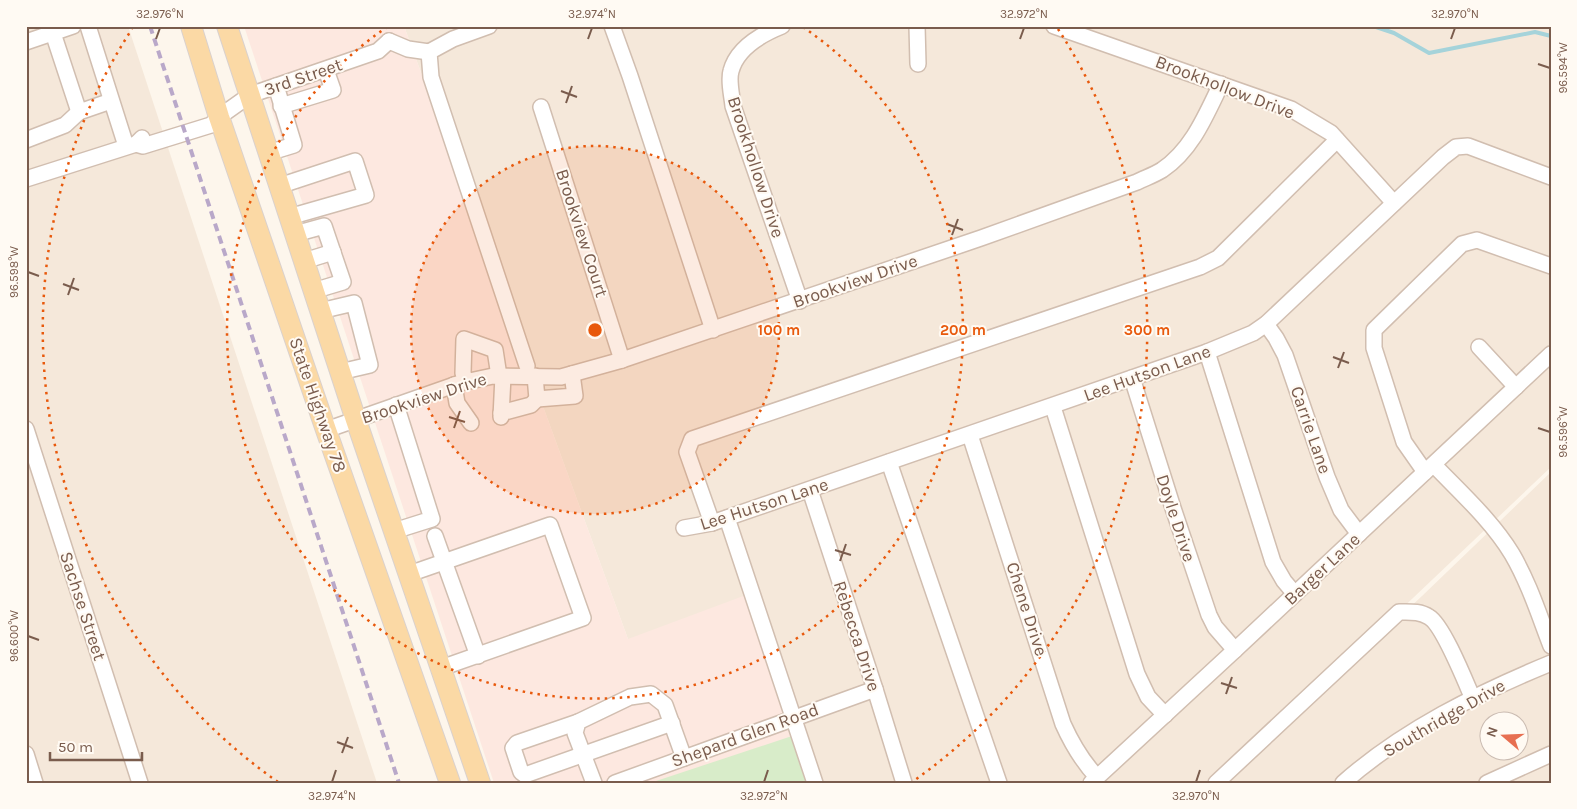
<svg xmlns="http://www.w3.org/2000/svg" width="1577" height="809" font-family="Karla,sans-serif">
<style>
.residential{fill:#f5e8da;fill-rule:evenodd}
.commercial{fill:#fde8e0}
.green{fill:#d8ecc9}
.lines{fill:none;stroke-linecap:round;stroke-linejoin:round}
.stream{stroke:#a5d3da;stroke-width:4}
.minor-casing{stroke:#d1beb0;stroke-width:18}
.major-casing{stroke:#dad1cd;stroke-width:22}
.minor{stroke:#fff;stroke-width:15}
.major{stroke:#fbd9a5;stroke-width:20}
.rail{stroke:#b9a8c9;stroke-width:4;stroke-dasharray:8 5;stroke-linecap:butt}
.ticks{fill:none;stroke:#7a5c4d;stroke-width:2}
.ring{fill:none;stroke:#e8590c;stroke-width:2.5;stroke-dasharray:2.5 5}
.labels{text-anchor:middle;dominant-baseline:central;stroke-width:4;stroke-linejoin:round;paint-order:stroke}
.street-label{font-size:18px;fill:#7a5c4d;stroke:#fffaf3}
.centre{fill:#e8590c;stroke:#fffaf3;stroke-width:2.5}
.ring-label{font-size:15px;text-anchor:middle;font-weight:bold;fill:#e8590c;stroke:#fffaf3;stroke-width:4;stroke-linejoin:round;paint-order:stroke}
.neatline{fill:none;stroke:#7a5c4d;stroke-width:2}
.ticks-label{font-size:12px;text-anchor:middle;fill:#7a5c4d}
</style>
<rect width="100%" height="100%" fill="#fdf6ec"/>
<g class="residential">
<polygon points="26,26 128,26 377,783 26,783"/>
<polygon points="404,26 1551,26 1551,467 1218,783 809,783 628,639"/>
<path d="M 1551,472 L 1551,783 L 1222,783 L 1422,596 ZM 1490,722 L 1520,722 L 1520,752 L 1490,752 Z"/>
</g>
<polygon class="commercial" points="244,26 404,26 628,639 746,595 809,783 494,783"/>
<polygon class="green" points="795,735 811,783 657,783 656,781"/>
<g class="lines">
<polyline class="stream" points="1373,26 1394,33 1429,53 1535,32 1551,36"/>
<g class="minor-casing">
<g id="minor">
<polyline points="88,26 126,146"/>
<polyline points="489,26 453,39 429,52 431,77 527,366"/>
<polyline points="612,26 630,76 713,330"/>
<path d="M 782,26 C 762,34 737,48 731,71 C 728,81 732,95 733,106 L 800,301"/>
<polyline points="917,26 918,64"/>
<polyline points="1054,26 1291,109 1331,133 1394,203"/>
<polyline points="53,33 79,112"/>
<polyline points="389,41 408,49 429,52"/>
<polyline points="26,42 73,26"/>
<polyline points="281,106 333,90 326,70"/>
<polyline points="541,107 622,360"/>
<polyline points="26,140 65,125 79,112 111,101"/>
<polyline points="136,144 143,146 211,125 219,117 250,95 378,51 389,41"/>
<polyline points="268,153 294,145 276,86"/>
<polyline points="26,179 136,144 142,138"/>
<polyline points="279,186 355,161 366,195 289,217"/>
<polyline points="295,234 324,226 343,282 313,291"/>
<polyline points="304,261 333,252"/>
<polyline points="320,311 354,303 370,365 340,372"/>
<polyline points="1266,324 1276,338 1285,355 1327,477 1341,510 1359,534"/>
<polyline points="1479,347 1516,387"/>
<polyline points="1207,352 1273,562 1284,581 1295,594"/>
<polyline points="535,376 537,399 575,396 572,374"/>
<polyline points="1132,378 1173,508 1209,615 1215,627 1235,650"/>
<polyline points="466,382 463,373 464,339 495,350 499,376"/>
<polyline points="454,385 457,403 471,423"/>
<polyline points="1053,407 1137,674 1148,697 1165,715"/>
<polyline points="501,413 531,405 537,399"/>
<polyline points="501,417 503,376"/>
<polyline points="26,429 140,783"/>
<path d="M 326,430 L 460,383 L 493,376 L 561,377 L 622,360 L 981,238 L 1137,182 C 1145,178 1154,175 1162,170 C 1192,150 1206,115 1221,84"/>
<path d="M 970,435 L 1063,724 C 1072,744 1082,761 1097,777"/>
<polyline points="889,462 999,783"/>
<path d="M 1434,465 C 1461,493 1492,521 1512,554 C 1529,583 1539,615 1551,646"/>
<polyline points="1425,472 1404,442 1374,348 1374,330 1462,244 1477,240 1551,266"/>
<polyline points="810,490 875,689 904,783"/>
<polyline points="727,518 815,783"/>
<polyline points="712,523 687,452 692,439 1200,267 1218,258 1337,140"/>
<polyline points="684,528 712,523 1207,352 1253,333 1266,324 1443,157 1456,147 1468,146 1551,177"/>
<polyline points="394,531 432,519 396,405"/>
<polyline points="435,536 478,656"/>
<polyline points="409,574 550,525 583,618 441,668"/>
<polyline points="578,722 517,743 513,748 521,772 525,775 672,723"/>
<polyline points="26,754 35,783"/>
<polyline points="594,783 575,733 578,722 630,697 651,694 665,705 684,758"/>
<polyline points="615,783 875,689"/>
<polyline points="1091,783 1235,650 1551,354"/>
<path d="M 1216,783 L 1399,612 C 1410,612 1420,611 1429,617 C 1443,625 1466,683 1473,699"/>
<path d="M 1343,783 C 1403,730 1478,693 1551,663"/>
<polyline points="1487,783 1551,754"/>
</g>
</g>
<g class="major-casing">
<g id="major">
<polyline points="191,26 219,117 326,430 450,783"/>
<polyline points="227,26 356,420 480,783"/>
</g>
</g>
<use href="#minor" class="minor"/>
<use href="#major" class="major"/>
<polyline class="rail" points="150,26 399,783"/>
</g>
<path class="ticks" d="M 156,39 L 160,28M 588,39 L 592,28M 1020,39 L 1024,28M 1451,39 L 1455,28M 1538,64 L 1550,68M 561,91 L 577,97M 566,103 L 572,86M 947,224 L 963,230M 952,235 L 958,219M 28,272 L 39,276M 63,284 L 79,290M 68,295 L 74,278M 1333,357 L 1349,363M 1338,368 L 1344,352M 449,417 L 465,422M 454,428 L 460,411M 1538,428 L 1550,432M 835,550 L 851,555M 840,561 L 846,544M 28,636 L 39,640M 1221,683 L 1237,688M 1226,694 L 1232,677M 337,742 L 353,748M 342,753 L 348,737M 332,782 L 336,770M 764,782 L 768,770M 1196,782 L 1200,770"/>
<circle cx="595" cy="330" r="184" fill="#e8590c" fill-opacity=".12"/>
<g class="ring">
<circle cx="595" cy="330" r="184"/>
<path d="M803 27A368 368 0 1 1 387 27"/>
<path d="M278 782A552 552 0 0 1 132 29M1058 29A552 552 0 0 1 912 782"/>
</g>
<g class="labels">
<g class="street-label">
<text transform="translate(303 77) rotate(-19)">3rd Street</text>
<text transform="translate(1225 87) rotate(21)">Brookhollow Drive</text>
<text transform="translate(756 167) rotate(72)">Brookhollow Drive</text>
<text transform="translate(582 233) rotate(72)">Brookview Court</text>
<text transform="translate(855 281) rotate(-19)">Brookview Drive</text>
<text transform="translate(1147 373) rotate(-20)">Lee Hutson Lane</text>
<text transform="translate(424 398) rotate(-18)">Brookview Drive</text>
<text transform="translate(318 405) rotate(71)">State Highway 78</text>
<text transform="translate(1311 430) rotate(71)">Carrie Lane</text>
<text transform="translate(764 504) rotate(-18)">Lee Hutson Lane</text>
<text transform="translate(1176 518) rotate(72)">Doyle Drive</text>
<text transform="translate(1322 569) rotate(-43)">Barger Lane</text>
<text transform="translate(83 606) rotate(72)">Sachse Street</text>
<text transform="translate(1027 609) rotate(72)">Chene Drive</text>
<text transform="translate(857 636) rotate(72)">Rebecca Drive</text>
<text transform="translate(1444 718) rotate(-30)">Southridge Drive</text>
<text transform="translate(745 735) rotate(-20)">Shepard Glen Road</text>
</g>
</g>
<circle cx="595" cy="330" r="8" class="centre"/>
<g class="ring-label">
<text x="779" y="335">100 m</text>
<text x="963" y="335">200 m</text>
<text x="1147" y="335">300 m</text>
</g>
<rect width="1577" height="809" fill="none" stroke="#fffaf3" stroke-width="55"/>
<g transform="translate(1504 736) rotate(289)"><circle r="24" fill="#fffaf3" stroke="#cabbb1"/>
<path d="M0-4L9 19L0 12L-9 19Z" fill="#e76f51"/>
<text y="-8" font-size="14" font-weight="bold" text-anchor="middle" fill="#7a5c4d">N</text>
</g>
<path d="M50 752v8h92v-8" fill="none" stroke="#7a5c4d" stroke-width="2.5"/>
<text x="58" y="752" font-size="15" fill="#7a5c4d" stroke="#fffaf3" stroke-width="4" paint-order="stroke">50 m</text>
<rect x="28" y="28" width="1522" height="754" class="neatline"/>
<g class="ticks-label">
<text x="160" y="18">32.976°N</text>
<text x="592" y="18">32.974°N</text>
<text x="1024" y="18">32.972°N</text>
<text x="1455" y="18">32.970°N</text>
<text transform="translate(1563 68) rotate(-90)" y="4">96.594°W</text>
<text transform="translate(14 272) rotate(-90)" y="4">96.598°W</text>
<text transform="translate(1563 432) rotate(-90)" y="4">96.596°W</text>
<text transform="translate(14 636) rotate(-90)" y="4">96.600°W</text>
<text x="332" y="800">32.974°N</text>
<text x="764" y="800">32.972°N</text>
<text x="1196" y="800">32.970°N</text>
</g>
</svg>
